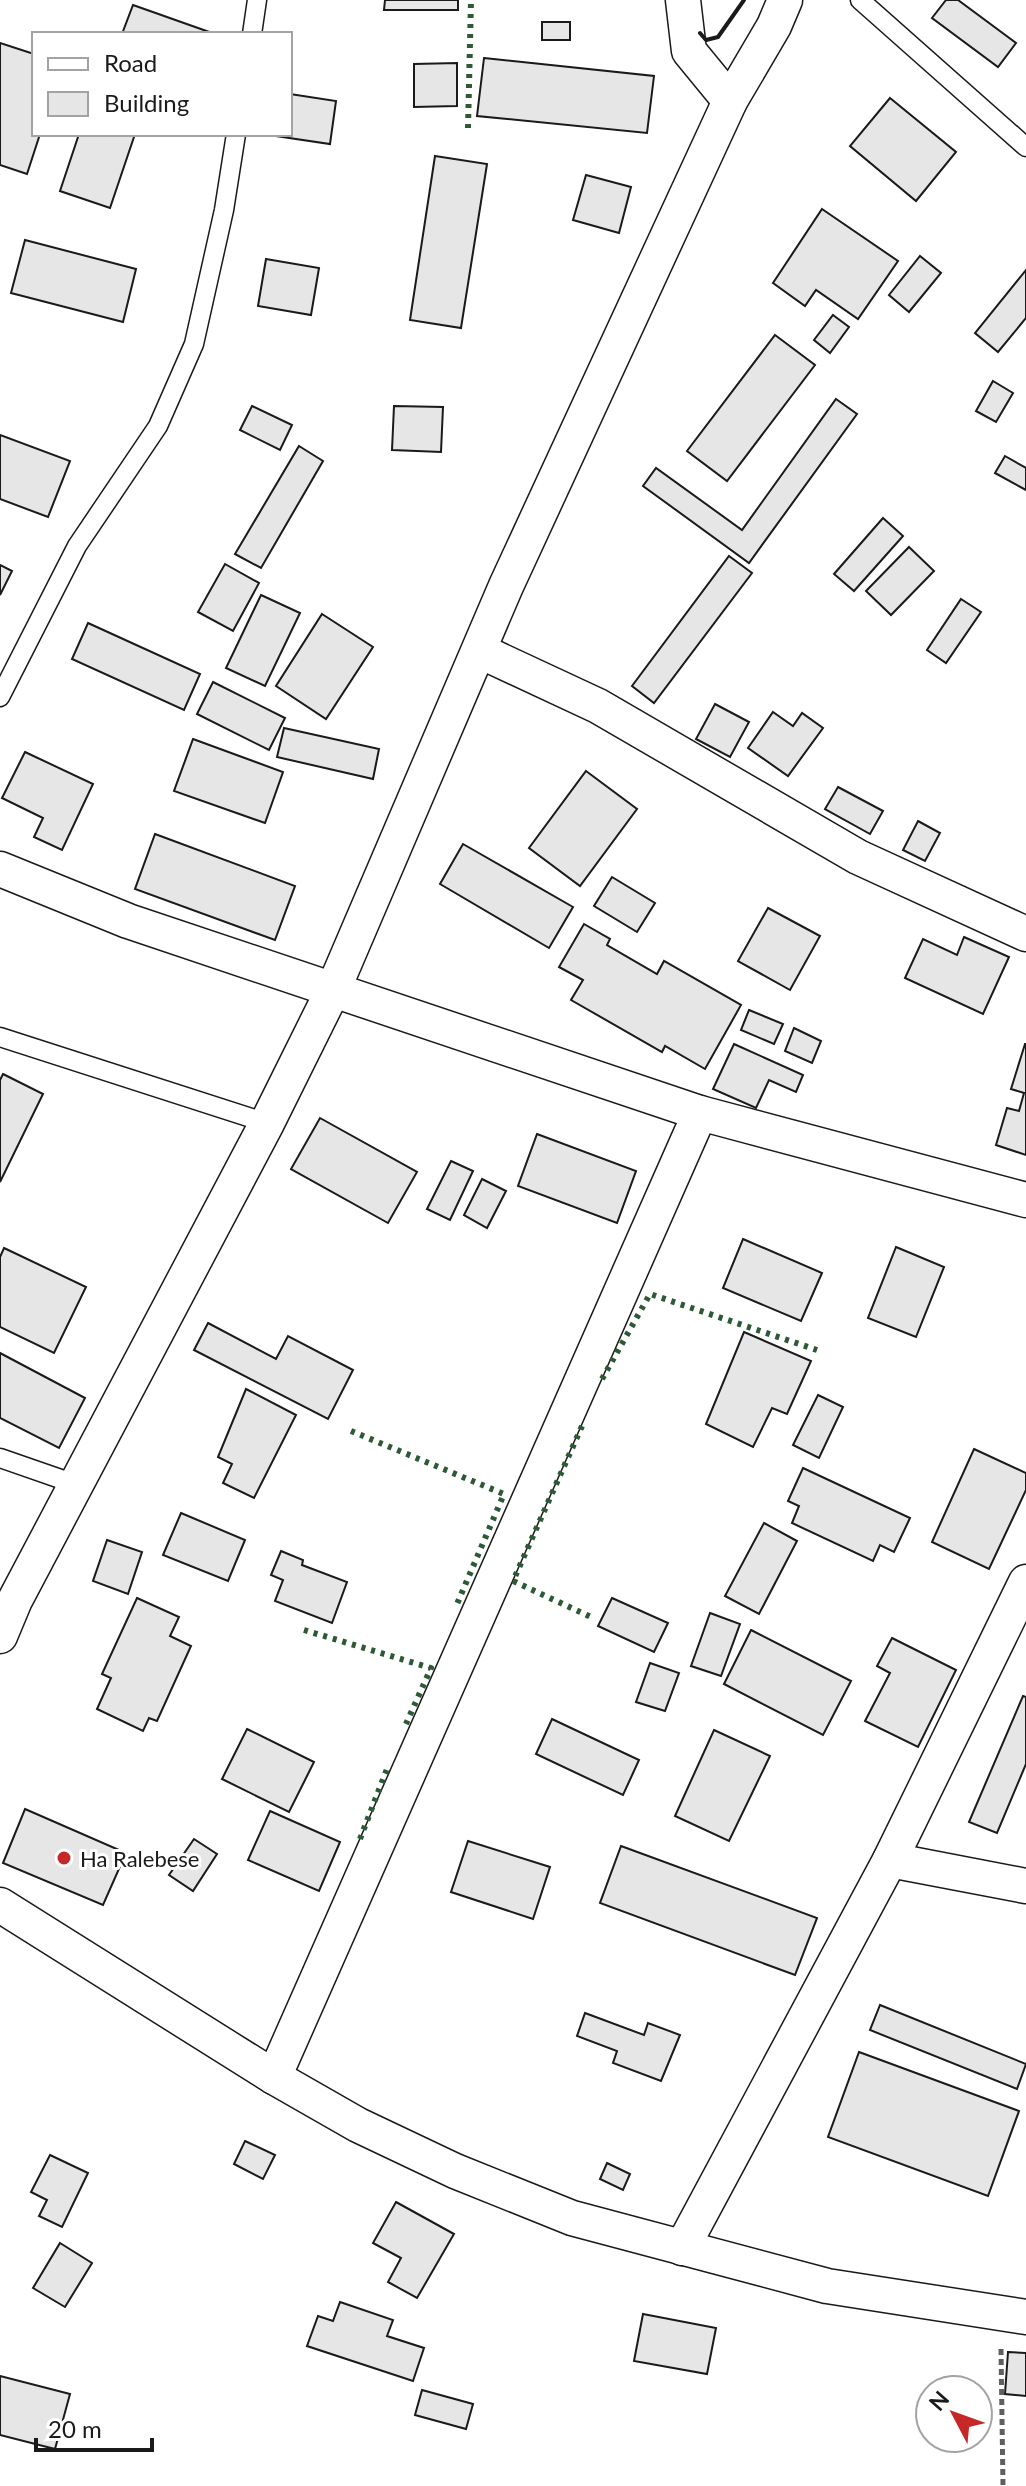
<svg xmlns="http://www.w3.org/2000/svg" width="1026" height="2486" font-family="Lato,sans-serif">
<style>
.building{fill:#e6e6e6;stroke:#1a1a1a;stroke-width:2}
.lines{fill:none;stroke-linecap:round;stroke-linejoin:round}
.lane-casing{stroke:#1a1a1a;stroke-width:21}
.street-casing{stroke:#1a1a1a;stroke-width:37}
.path{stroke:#5f5f5f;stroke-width:5;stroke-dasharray:6 4;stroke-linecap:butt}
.lane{stroke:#fff;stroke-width:18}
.street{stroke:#fff;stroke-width:34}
.hedge{stroke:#2b5a34;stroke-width:6;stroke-dasharray:4 6;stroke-linecap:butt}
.wall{stroke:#1a1a1a;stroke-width:4}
.poi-dot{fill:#c62828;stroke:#fff;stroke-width:3}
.labels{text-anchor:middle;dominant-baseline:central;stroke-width:6;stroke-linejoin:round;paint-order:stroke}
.poi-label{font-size:22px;fill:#1a1a1a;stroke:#fff;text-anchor:start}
</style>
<rect width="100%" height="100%" fill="#fff"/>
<g class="building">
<polygon points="385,0 458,0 458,10 384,10"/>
<polygon points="946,0 958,0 1016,43 998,67 932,18"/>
<polygon points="133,5 215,34 122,34"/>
<rect x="542" y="22" width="28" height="18"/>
<polygon points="0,43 34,54 34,134 40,134 27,174 0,165"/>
<polygon points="484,58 654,76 647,133 477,116"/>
<polygon points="457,63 457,106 414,107 414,64"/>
<polygon points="290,94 336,101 330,144 269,135 290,134"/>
<polygon points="890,98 956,152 916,201 850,146"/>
<polygon points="79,134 135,134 110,208 60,191"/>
<polygon points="435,156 487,164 461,328 410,320"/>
<polygon points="586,175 631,187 619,233 573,220"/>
<polygon points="822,209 898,261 858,319 816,290 805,306 773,283"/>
<polygon points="25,240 136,269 123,322 11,293"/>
<polygon points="920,256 941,273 909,312 889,295"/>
<polygon points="266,259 319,268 311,315 258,306"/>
<polygon points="1026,270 1026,318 998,352 975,333"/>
<polygon points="833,315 849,327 830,353 814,340"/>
<polygon points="775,335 815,365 727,481 687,451"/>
<polygon points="993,381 1013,393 996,422 976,411"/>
<polygon points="836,399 857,414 749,563 643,486 656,468 742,530"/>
<polygon points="252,406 292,425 280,450 240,430"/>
<polygon points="394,406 443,407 441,452 392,450"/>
<polygon points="0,435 70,461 48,517 0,499"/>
<polygon points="299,446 323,461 261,568 235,554"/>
<polygon points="1005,456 1026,468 1026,490 995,473"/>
<polygon points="883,518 903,536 854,591 834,574"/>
<polygon points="909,547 934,571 891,615 866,591"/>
<polygon points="729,556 752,573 654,703 632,686"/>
<polygon points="225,564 259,583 233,631 198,612"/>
<polygon points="0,565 12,571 0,595"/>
<polygon points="261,595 300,613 265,686 226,668"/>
<polygon points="961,599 981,612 946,663 927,650"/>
<polygon points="322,614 373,647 326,719 276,686"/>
<polygon points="88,623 200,674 184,710 72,659"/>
<polygon points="213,682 285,718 269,750 197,714"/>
<polygon points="715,704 749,722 730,757 696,739"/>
<polygon points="773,712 793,726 802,713 823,728 788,776 748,748"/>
<polygon points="284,728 379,749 373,779 277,757"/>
<polygon points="193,739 283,772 265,823 174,791"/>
<polygon points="25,752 93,784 62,850 34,837 43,818 2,798"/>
<polygon points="586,771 637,809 580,886 529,848"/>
<polygon points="838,787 883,811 870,834 825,809"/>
<polygon points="918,821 940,833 925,861 903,850"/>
<polygon points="155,834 295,886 275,940 135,889"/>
<polygon points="463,844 573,907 549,948 440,884"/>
<polygon points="612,877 655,903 637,932 594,906"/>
<polygon points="768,908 820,936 790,990 738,961"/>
<polygon points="584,924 610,939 607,945 657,974 664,961 741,1005 705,1069 665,1046 662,1052 571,1000 583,980 559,967"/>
<polygon points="964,937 1009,957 983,1014 905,978 923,939 957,955"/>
<polygon points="749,1010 783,1024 774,1044 741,1030"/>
<polygon points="794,1028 821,1041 812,1063 785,1051"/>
<polygon points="734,1044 803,1075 796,1092 769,1080 756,1108 713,1089"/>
<polygon points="1025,1044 1026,1044 1026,1155 996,1145 1007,1108 1019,1111 1024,1093 1011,1089"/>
<polygon points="3,1074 43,1094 0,1182 0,1080"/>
<polygon points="320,1118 417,1172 388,1223 291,1169"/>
<polygon points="537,1134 636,1171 617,1223 518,1186"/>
<polygon points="451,1161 473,1171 450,1220 427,1209"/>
<polygon points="482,1179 506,1191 487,1228 464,1215"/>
<polygon points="743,1239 822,1273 801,1321 723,1288"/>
<polygon points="896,1247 944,1267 916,1337 868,1318"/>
<polygon points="4,1248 86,1287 54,1353 0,1327 0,1257"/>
<polygon points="208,1323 276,1359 288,1336 353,1370 328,1419 194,1350"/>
<polygon points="744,1332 811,1361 787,1414 772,1408 753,1447 706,1424"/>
<polygon points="0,1353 85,1398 59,1448 0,1418"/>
<polygon points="246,1389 296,1415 254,1498 223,1483 232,1464 218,1457"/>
<polygon points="818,1395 843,1407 819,1458 793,1445"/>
<polygon points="974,1449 1026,1473 1026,1490 989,1569 932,1542"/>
<polygon points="803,1468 910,1518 894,1552 880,1545 873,1561 792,1523 799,1506 788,1501"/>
<polygon points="181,1513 245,1540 228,1581 163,1555"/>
<polygon points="764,1523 797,1541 759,1614 725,1596"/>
<polygon points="107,1540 142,1552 128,1594 93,1581"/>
<polygon points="281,1551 303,1560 302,1565 347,1582 332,1623 275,1601 283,1580 271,1575"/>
<polygon points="137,1598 179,1617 170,1636 191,1646 157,1721 149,1718 143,1731 97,1709 111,1678 102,1674"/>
<polygon points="612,1598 668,1623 654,1652 598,1626"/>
<polygon points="710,1613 740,1624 721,1676 691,1666"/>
<polygon points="751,1630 851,1681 823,1735 724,1684"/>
<polygon points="892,1638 956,1670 918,1747 865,1721 890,1673 877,1666"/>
<polygon points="650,1663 679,1673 665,1711 636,1702"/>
<polygon points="1023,1696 1026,1697 1026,1764 997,1833 969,1822"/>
<polygon points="552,1719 639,1760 623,1795 536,1754"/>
<polygon points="247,1729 314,1762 289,1812 222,1779"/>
<polygon points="714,1730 770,1756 729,1841 675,1816"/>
<polygon points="25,1809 126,1853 103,1905 3,1863"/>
<polygon points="270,1811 340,1842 319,1891 248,1860"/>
<polygon points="194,1839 217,1854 193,1891 169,1875"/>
<polygon points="468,1841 550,1867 533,1919 451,1892"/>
<polygon points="621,1846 817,1918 795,1975 600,1903"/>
<polygon points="880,2005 1026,2064 1017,2089 870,2030"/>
<polygon points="585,2013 644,2035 648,2023 680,2035 661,2081 613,2063 617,2051 577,2036"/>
<polygon points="859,2052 1019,2111 988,2196 828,2137"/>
<polygon points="245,2141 275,2155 263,2179 234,2164"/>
<polygon points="50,2155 88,2173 62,2227 39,2216 47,2200 31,2192"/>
<polygon points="607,2163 630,2174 623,2190 600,2179"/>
<polygon points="396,2202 454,2234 417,2298 388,2282 401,2258 373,2243"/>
<polygon points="60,2243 92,2263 65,2307 33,2288"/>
<polygon points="340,2302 393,2320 387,2336 424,2348 413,2381 307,2346 318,2316 333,2321"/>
<polygon points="643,2314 716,2328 707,2374 634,2361"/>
<polygon points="1008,2352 1026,2353 1026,2396 1005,2394"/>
<polygon points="0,2376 70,2394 55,2449 0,2435"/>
<polygon points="422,2390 473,2404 466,2429 415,2415"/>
</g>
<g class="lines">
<g class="lane-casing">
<g id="lane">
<polyline points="860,0 1026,147"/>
<polyline points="252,34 257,0"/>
<polyline points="0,697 77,546 158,426 194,344 224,210 236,134"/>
<polyline points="0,1037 267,1123"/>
<polyline points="0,1458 75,1484"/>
</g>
</g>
<g class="street-casing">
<g id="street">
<polyline points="683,0 689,51 730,101"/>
<polyline points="480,651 598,706 858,857 1026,934"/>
<polyline points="0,869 128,921 700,1113 1026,1200"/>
<polyline points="0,1636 15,1600 267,1123 333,990 506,586 730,101 774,26 785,0"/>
<polyline points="890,1860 1026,1886"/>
<polyline points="0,1905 274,2077 358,2125 455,2171 572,2218 827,2286 1026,2317"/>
<polyline points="274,2077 700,1113"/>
<polyline points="682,2248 890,1860 1026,1582"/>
</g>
</g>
<polyline class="path" points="1001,2349 1003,2486"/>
<use href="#lane" class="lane"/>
<use href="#street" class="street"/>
<g class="hedge">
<polyline points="468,128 471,0"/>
<polyline points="602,1379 650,1294 817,1350"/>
<polyline points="582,1426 513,1581 591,1617"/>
<polyline points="351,1431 504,1494 457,1604"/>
<polyline points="304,1630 431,1668 406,1724"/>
<polyline points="360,1839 387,1769"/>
</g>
<polyline class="wall" points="700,33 706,40 718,37 744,0"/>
</g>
<circle class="poi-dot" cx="64" cy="1858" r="8"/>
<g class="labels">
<g class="poi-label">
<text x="80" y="1858">Ha Ralebese</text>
</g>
</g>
<rect x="32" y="32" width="260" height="104" fill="#ffffff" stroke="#a3a3a3" stroke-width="2"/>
<rect x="48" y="58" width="40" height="12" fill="#ffffff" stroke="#a3a3a3" stroke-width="2"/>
<text x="104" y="72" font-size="24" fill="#1a1a1a">Road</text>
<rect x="48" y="92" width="40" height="24" fill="#e6e6e6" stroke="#a3a3a3" stroke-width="2"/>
<text x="104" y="112" font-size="24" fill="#1a1a1a">Building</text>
<g transform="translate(954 2414) rotate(311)"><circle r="38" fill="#ffffff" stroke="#a3a3a3" stroke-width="2"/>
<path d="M0-6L14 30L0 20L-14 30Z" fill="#c62828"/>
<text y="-12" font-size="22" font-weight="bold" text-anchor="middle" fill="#1a1a1a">N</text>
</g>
<path d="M36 2438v12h116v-12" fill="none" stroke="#1a1a1a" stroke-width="4"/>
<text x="48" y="2438" font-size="24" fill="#1a1a1a" stroke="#ffffff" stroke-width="6" paint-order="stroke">20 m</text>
</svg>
